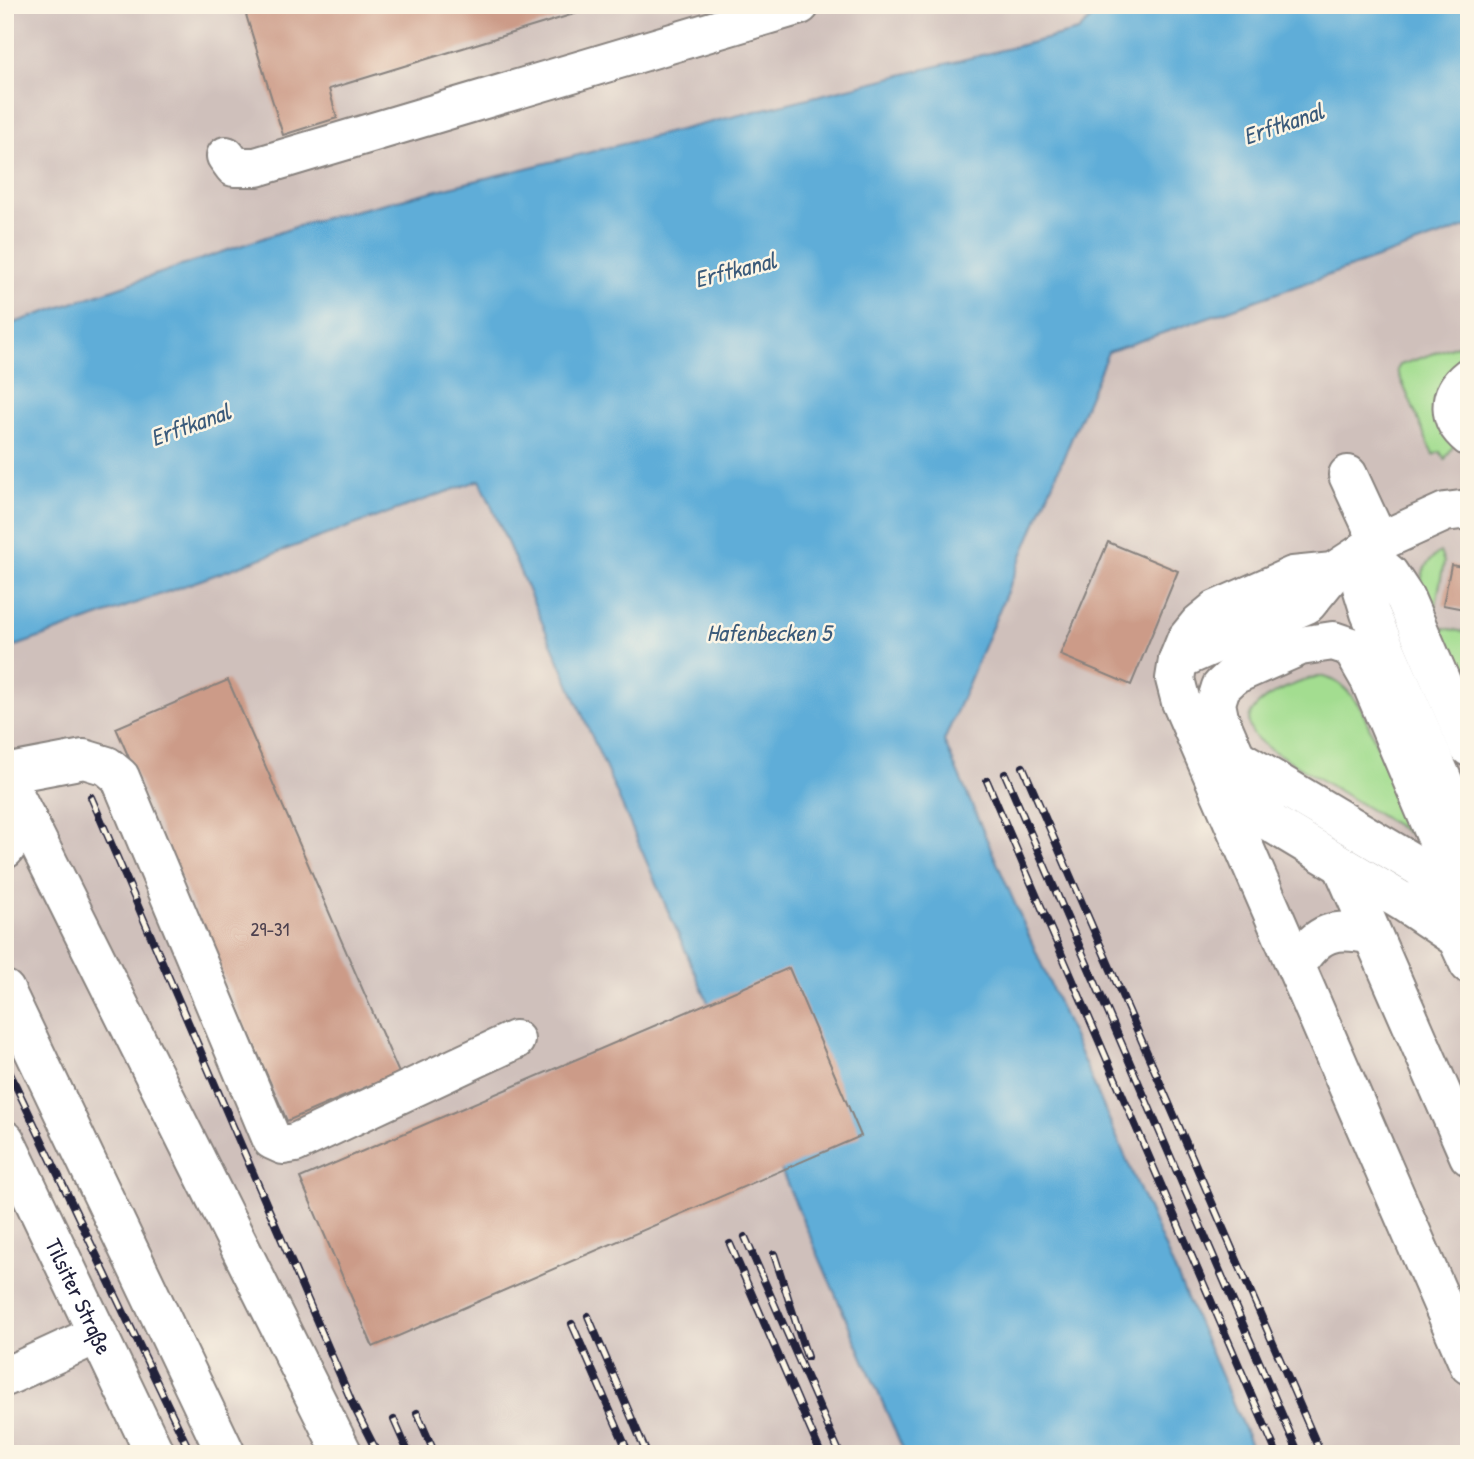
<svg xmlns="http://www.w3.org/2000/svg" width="1474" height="1459" font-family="'Patrick Hand',sans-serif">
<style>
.industrial{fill:#cfc0bb}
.green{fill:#a3dd90;stroke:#628066;stroke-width:2}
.water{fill:#5fadd8;stroke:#40688a;stroke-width:2}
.building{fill:#cc9b88}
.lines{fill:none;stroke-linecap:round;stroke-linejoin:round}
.minor-casing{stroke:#88827e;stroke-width:42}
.minor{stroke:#fff;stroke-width:38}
.rail-casing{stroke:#22223b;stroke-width:8}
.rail{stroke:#fcf5e5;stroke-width:5;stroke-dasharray:16;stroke-linecap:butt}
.labels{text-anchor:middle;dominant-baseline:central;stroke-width:5;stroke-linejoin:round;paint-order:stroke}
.number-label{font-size:19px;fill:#4c404e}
.street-label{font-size:23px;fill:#22223b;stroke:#fcf5e5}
.water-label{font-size:24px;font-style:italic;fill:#3a5a7a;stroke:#fcf5e5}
</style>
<rect width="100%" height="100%" fill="#fcf5e5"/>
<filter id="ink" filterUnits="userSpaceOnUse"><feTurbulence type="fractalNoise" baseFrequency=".0143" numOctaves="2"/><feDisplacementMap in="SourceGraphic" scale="14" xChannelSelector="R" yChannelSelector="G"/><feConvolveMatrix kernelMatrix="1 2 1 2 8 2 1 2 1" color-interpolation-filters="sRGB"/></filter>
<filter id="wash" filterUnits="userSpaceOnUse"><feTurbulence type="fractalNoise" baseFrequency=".00686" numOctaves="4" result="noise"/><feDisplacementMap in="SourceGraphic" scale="28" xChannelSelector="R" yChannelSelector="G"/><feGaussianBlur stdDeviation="1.57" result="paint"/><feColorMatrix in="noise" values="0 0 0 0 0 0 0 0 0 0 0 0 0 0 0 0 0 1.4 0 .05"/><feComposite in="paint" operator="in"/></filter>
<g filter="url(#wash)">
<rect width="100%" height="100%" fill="#eee1c1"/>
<g class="industrial">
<polygon points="5,5 1135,5 1094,16 1078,31 5,326"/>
<polygon points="1469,226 1469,1454 1255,1454 944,741 1108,352"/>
<polygon points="480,480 905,1454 5,1454 5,650"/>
</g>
<g class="green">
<polygon points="1469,341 1469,361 1454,445 1445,459 1440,452 1433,455 1397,370 1400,365"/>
<path d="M 1440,552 L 1444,562 L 1435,610 C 1414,592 1418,567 1440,552 Z"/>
<polygon points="1444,628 1469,633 1469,703 1441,637"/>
<path d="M 1318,676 C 1339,678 1350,693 1361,708 L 1417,838 L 1270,749 C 1262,743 1250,735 1249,724 C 1246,699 1299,682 1318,676 Z"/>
</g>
<polygon class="water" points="1135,5 1469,5 1469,226 1108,352 944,741 1255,1454 905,1454 480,480 5,650 5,326 313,221 1078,31 1094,16"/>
<g id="blocks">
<g class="building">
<polygon points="243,5 600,5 600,6 329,89 337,118 283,135"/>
<polygon points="1108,542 1178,571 1131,685 1060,655"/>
<polygon points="1451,565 1469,568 1469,610 1443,605"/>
<polygon points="228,680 399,1073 287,1121 116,728"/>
<polygon points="789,968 861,1136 373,1347 300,1178"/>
</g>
</g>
</g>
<g filter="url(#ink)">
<use href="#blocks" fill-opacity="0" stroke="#88827e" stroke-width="2"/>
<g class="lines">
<g class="minor-casing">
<g id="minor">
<polyline points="226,156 234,167 256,167 800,5"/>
<path d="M 1469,377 C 1446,395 1448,420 1469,437"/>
<polyline points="1348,475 1379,542"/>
<polyline points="1469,509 1445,512 1379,542 1333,572 1293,576 1216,610 1199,624 1186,640 1178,660 1175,679 1181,702 1469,1365"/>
<polyline points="1363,552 1362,587 1370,613 1469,841"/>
<polyline points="1363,552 1389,574 1405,598 1469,747"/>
<polyline points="1178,660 1307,604 1333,572"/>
<polyline points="1235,757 1421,868 1436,886 1447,913"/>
<polyline points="5,774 84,759 107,766 120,777 272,1140 283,1145 295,1143 515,1040"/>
<polyline points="5,776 343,1454"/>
<polyline points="5,849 27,819"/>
<polyline points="1343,867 1469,1156"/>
<polyline points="1469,903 1444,855 1370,680 1351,647 1333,641 1300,646 1234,675 1221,687 1216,703 1219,718 1248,785 1270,822 1405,903 1457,938 1469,964"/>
<path d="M 1296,965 C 1318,931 1334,927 1372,935"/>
<polyline points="5,990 226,1454"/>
<path id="s1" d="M 5,1140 L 155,1454"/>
<polyline points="5,1377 98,1334"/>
</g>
</g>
<use href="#minor" class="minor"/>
<g class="rail-casing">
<g id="rail">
<polyline points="1023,767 1321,1454"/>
<polyline points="1005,774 1299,1454"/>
<polyline points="987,781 1277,1454"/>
<polyline points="91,797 353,1405 378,1454"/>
<polyline points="5,1063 191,1454"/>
<polyline points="745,1237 840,1454"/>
<polyline points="730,1244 821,1454"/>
<polyline points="774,1254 807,1357"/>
<polyline points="588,1316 647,1454"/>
<polyline points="572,1324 629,1454"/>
<polyline points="417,1413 435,1454"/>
<polyline points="394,1420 409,1454"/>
</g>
</g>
<use href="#rail" class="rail"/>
</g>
</g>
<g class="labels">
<g class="number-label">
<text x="270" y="929">29-31</text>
</g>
<g class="street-label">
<text stroke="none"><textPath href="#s1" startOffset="173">Tilsiter Straße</textPath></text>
</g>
<g class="water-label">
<text transform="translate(1283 123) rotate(-19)">Erftkanal</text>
<text transform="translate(735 269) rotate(-14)">Erftkanal</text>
<text transform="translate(190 424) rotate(-20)">Erftkanal</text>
<text x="769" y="632">Hafenbecken 5</text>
</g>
</g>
<rect width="1474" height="1459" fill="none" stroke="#fcf5e5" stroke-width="28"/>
</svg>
